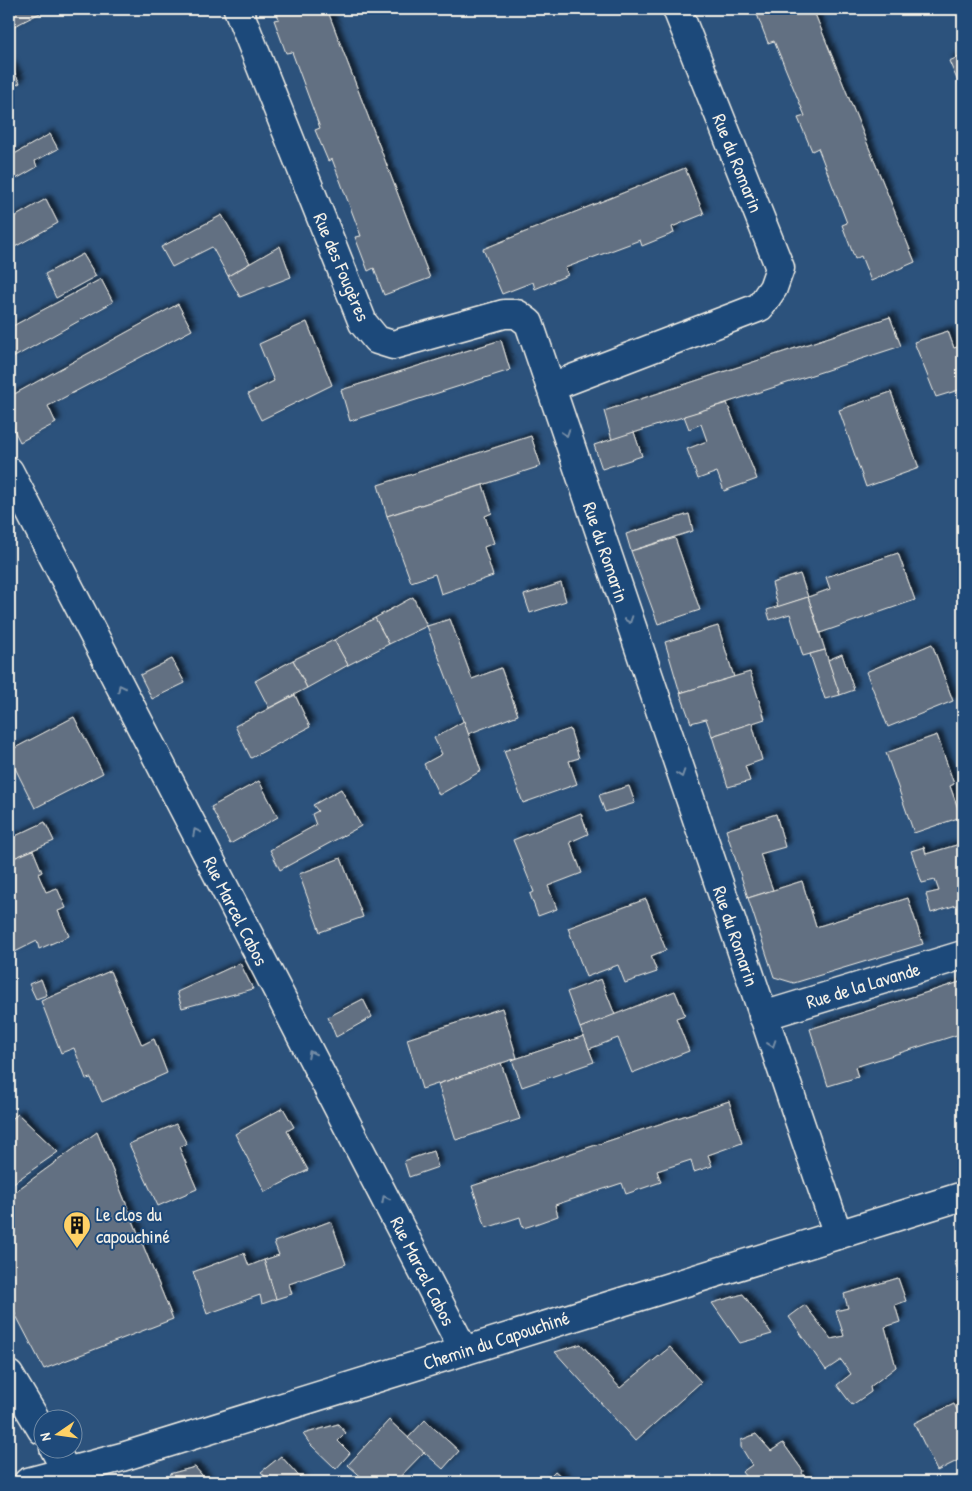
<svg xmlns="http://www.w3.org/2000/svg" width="972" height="1491" font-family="'Patrick Hand',sans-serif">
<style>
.building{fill:#627082;stroke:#f4f1e8;filter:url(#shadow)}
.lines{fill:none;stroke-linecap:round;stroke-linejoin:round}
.minor-casing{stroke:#f4f1e8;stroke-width:31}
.minor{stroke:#1f4a7a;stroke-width:28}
.oneway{stroke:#748da6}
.labels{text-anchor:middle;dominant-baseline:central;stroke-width:4;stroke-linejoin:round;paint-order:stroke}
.street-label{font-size:19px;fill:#f4f1e8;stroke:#1f4a7a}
.poi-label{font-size:19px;fill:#f4f1e8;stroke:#1f4a7a;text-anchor:start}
</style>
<defs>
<filter id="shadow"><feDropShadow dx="4.5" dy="-4.5" stdDeviation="2.5" flood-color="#0009"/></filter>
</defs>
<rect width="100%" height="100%" fill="#2c527c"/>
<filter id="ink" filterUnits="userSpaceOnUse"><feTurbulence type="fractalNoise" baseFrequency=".02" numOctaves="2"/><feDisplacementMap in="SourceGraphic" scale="10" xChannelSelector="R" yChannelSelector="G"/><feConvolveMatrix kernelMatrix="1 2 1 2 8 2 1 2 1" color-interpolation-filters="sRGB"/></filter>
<g filter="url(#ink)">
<g class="building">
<polygon points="9,9 43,9 44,11 9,29"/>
<polygon points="275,9 327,9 430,278 384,295 374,268 368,271 355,237 361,236 332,159 328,161 315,130 320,128 292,52 286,53 274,20 279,19"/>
<polygon points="755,9 813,9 915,262 871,281 861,256 855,259 842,225 847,223 818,148 812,151 798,118 805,116 774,41 768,43"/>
<polygon points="963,55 963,93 949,61"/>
<polygon points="9,63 20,83 9,89"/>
<polygon points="50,134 58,149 35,161 37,167 9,183 9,157"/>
<polygon points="685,168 704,214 672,227 674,233 642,246 640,240 565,268 568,275 535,289 533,282 502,294 483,249"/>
<polygon points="46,199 58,223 11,249 9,220"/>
<polygon points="222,215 250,263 228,276 212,247 172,267 161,247"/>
<polygon points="280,246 291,277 240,297 228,276"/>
<polygon points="83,254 96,276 56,298 45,274"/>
<polygon points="101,279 113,302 9,360 9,328"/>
<polygon points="178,304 192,330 48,406 56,423 20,442 9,420 9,397"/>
<polygon points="890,317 901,346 612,440 604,411"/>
<polygon points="307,322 332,385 261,420 248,394 274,381 259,344"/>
<polygon points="948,331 954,348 963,345 963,393 962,389 936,397 914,342"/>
<polygon points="501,340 510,370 350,421 341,390"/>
<polygon points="891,392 919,468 866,487 839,410"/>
<polygon points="727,403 757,479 724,491 717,472 698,479 687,449 707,441 701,424 689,429 684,416"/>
<polygon points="634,432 642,456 602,469 594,445"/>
<polygon points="531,436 541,466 387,516 378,485"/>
<polygon points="483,485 492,513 485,516 494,543 484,547 493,576 441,594 435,574 411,582 387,516"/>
<polygon points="689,514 693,531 631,551 626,534"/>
<polygon points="675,538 700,610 658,624 631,551"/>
<polygon points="898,553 915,600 820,633 808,597 830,589 826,577"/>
<polygon points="800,574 808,597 778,607 772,583"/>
<polygon points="561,583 566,601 530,613 524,595"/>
<polygon points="413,597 427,626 389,644 375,618"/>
<polygon points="808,597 825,650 803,656 790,614 770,620 767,610"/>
<polygon points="375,618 389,644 348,665 334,640"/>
<polygon points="450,619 472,679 501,668 518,715 468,734 427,626"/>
<polygon points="718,626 734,677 680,693 665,642"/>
<polygon points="334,640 348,665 307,688 293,660"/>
<polygon points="932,644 953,701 888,727 866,672"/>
<polygon points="825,650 840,695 825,699 810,654"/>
<polygon points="842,654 854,690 840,695 828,660"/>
<polygon points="172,659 185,683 152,699 140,675"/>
<polygon points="293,660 307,688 269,708 255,681"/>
<polygon points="750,672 765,719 712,736 706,719 691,723 680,693"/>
<polygon points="295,695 310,727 251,758 235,726"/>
<polygon points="74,717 103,773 35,808 9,756 9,751"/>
<polygon points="464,721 481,771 439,795 424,764 442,754 434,738"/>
<polygon points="752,723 762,760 745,766 750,781 728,787 712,736"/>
<polygon points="570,729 579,758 569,761 577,784 523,803 504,751"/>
<polygon points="937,735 954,784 950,786 961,817 914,833 886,753"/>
<polygon points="259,781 278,817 230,844 211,807"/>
<polygon points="629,786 635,803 605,812 599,795"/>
<polygon points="341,789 361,826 280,870 270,850 316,825 312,814 318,811 313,805"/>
<polygon points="581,813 588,834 570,842 582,873 548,886 557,909 538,916 530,894 534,892 513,840"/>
<polygon points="776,814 785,847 760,854 773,890 748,898 726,830"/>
<polygon points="45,822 54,841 9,860 9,839"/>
<polygon points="963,843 963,903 931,913 926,894 939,891 935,880 922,883 911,851 924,847 926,854"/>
<polygon points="33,850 42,872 38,874 46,892 57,888 66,908 58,911 69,936 39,949 37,941 15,952 9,938 9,860"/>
<polygon points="341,858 363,917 320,932 299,874"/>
<polygon points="802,881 816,927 908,898 923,944 794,983 774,977 748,898"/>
<polygon points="646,899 666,950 651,956 657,972 625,983 618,965 586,977 568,928"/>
<polygon points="240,963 253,989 182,1008 177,992"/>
<polygon points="110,971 142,1045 154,1039 167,1073 102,1102 91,1078 86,1079 74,1048 61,1053 41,1001"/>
<polygon points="41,979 47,995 36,999 29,984"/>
<polygon points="601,979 615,1015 580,1028 567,992"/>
<polygon points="963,981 963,1033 855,1067 858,1077 828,1086 810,1029"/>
<polygon points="675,991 685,1015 676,1018 689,1051 632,1073 618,1038 589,1049 580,1028"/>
<polygon points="363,999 372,1017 336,1037 328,1017"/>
<polygon points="502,1008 517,1058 422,1089 407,1039"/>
<polygon points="584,1036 594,1062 522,1087 512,1060"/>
<polygon points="501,1063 520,1119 456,1140 438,1084"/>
<polygon points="729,1101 742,1143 708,1155 712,1166 694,1172 691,1160 657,1171 661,1182 626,1194 622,1183 555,1205 558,1216 530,1226 523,1228 520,1217 486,1228 472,1186"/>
<polygon points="283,1108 294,1127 287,1131 308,1170 265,1192 235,1134"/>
<polygon points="18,1114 58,1152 9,1186 9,1121"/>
<polygon points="176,1124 187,1144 179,1147 197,1189 158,1206 129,1144"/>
<polygon points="97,1132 173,1319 44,1369 9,1302 9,1196"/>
<polygon points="433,1151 438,1167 409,1177 404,1161"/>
<polygon points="331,1221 346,1264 289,1284 292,1294 276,1299 264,1260 279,1255 274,1242"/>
<polygon points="244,1253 249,1266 264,1260 276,1299 262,1304 260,1295 207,1314 193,1272"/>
<polygon points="963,1258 963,1281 954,1261"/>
<polygon points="898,1278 906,1301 895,1305 900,1322 885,1327 896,1367 870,1387 871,1392 852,1405 837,1385 851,1374 841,1360 826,1370 789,1317 805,1305 831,1339 844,1336 836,1311 848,1308 844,1294"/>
<polygon points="743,1294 772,1334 740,1343 712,1303"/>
<polygon points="581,1344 620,1388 670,1347 701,1382 635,1441 555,1352"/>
<polygon points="954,1404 963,1421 963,1458 937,1471 914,1423"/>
<polygon points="389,1420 424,1452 395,1482 367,1482 348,1465"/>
<polygon points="425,1420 459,1451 443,1469 408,1438"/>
<polygon points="338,1424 346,1433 338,1441 350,1453 336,1469 310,1444 303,1434"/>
<polygon points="756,1434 771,1451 783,1443 803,1471 802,1473 808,1482 750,1482 742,1472 752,1465 741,1447 741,1440"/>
<polygon points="281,1456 304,1482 270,1482 261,1472"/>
<polygon points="195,1467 208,1482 176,1482 169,1474"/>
<polygon points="555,1471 568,1482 544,1482"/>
</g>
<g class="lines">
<g class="minor-casing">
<g id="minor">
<polyline points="238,9 363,323 377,340 393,345 504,314 517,314 529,323 838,1235"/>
<polyline points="551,387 760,307 773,288 780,268 677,9"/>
<polyline points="9,471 464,1351"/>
<polyline points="763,1016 963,955"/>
<polyline points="9,1375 42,1430"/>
<polyline points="54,1448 66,1471"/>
<polyline points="28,1482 122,1457 963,1196"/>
</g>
</g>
<use href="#minor" class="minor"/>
</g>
<defs><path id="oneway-chevron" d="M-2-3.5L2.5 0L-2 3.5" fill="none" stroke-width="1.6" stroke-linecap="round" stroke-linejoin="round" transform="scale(1.25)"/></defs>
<g class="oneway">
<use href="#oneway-chevron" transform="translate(566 433) rotate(71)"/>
<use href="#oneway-chevron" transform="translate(629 620) rotate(71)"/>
<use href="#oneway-chevron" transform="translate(121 688) rotate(-117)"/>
<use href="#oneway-chevron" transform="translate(681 774) rotate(71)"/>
<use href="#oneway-chevron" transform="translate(196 832) rotate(-117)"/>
<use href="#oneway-chevron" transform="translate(772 1044) rotate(71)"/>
<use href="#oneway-chevron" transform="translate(311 1054) rotate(-117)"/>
<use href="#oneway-chevron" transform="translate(385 1199) rotate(-117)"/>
</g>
</g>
<defs>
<g id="building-pin" transform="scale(1.4375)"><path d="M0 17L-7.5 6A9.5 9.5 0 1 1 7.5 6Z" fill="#ffd166" stroke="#1f4a7a"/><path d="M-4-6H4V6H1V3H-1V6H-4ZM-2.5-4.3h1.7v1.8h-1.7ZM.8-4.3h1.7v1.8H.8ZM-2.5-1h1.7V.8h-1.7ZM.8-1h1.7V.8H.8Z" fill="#111"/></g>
</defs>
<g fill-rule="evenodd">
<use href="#building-pin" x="77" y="1225"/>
</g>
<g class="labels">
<g class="street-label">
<text transform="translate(738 163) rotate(68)">Rue du Romarin</text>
<text transform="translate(342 267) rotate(67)">Rue des Fougères</text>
<text transform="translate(606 552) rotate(71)">Rue du Romarin</text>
<text transform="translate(236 911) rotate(63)">Rue Marcel Cabos</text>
<text transform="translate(736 936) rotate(71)">Rue du Romarin</text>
<text transform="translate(863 985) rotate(-17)">Rue de la Lavande</text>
<text transform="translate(423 1271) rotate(63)">Rue Marcel Cabos</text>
<text transform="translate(496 1340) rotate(-18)">Chemin du Capouchiné</text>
</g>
<g class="poi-label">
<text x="96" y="1214">Le clos du<tspan x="96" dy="22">capouchiné</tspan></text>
</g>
</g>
<rect width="972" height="1491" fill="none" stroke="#1f4a7a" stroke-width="30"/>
<rect x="15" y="15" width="942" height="1461" fill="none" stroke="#f4f1e8" stroke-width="2" filter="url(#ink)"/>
<g transform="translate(58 1434) rotate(257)"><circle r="24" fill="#1f4a7a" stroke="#748da6"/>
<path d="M0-4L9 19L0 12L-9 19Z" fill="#ffd166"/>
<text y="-8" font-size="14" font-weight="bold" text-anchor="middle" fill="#f4f1e8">N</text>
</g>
</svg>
